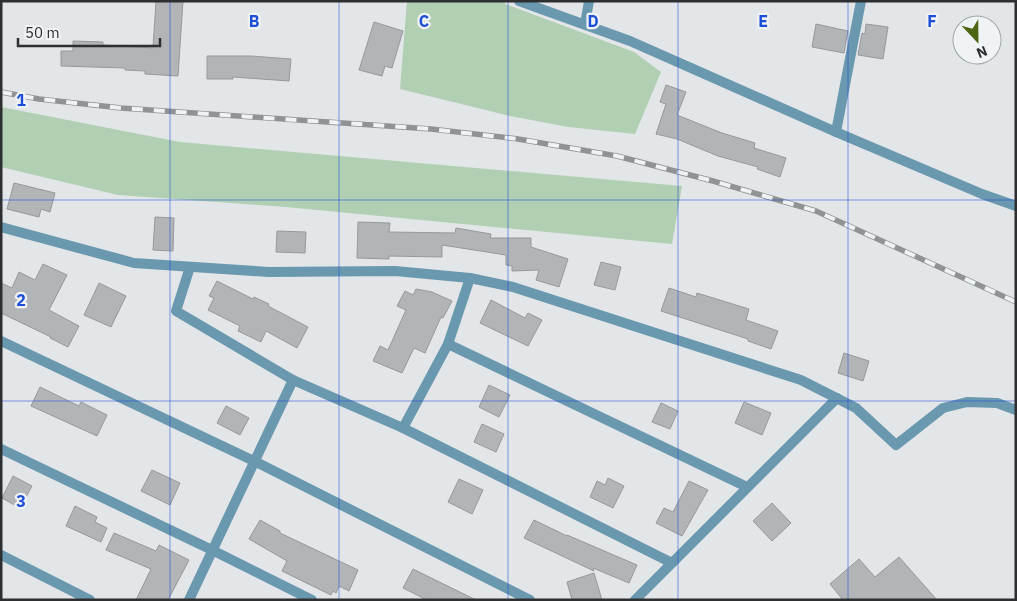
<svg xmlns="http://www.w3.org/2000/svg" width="1017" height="601" font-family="'IBM Plex Sans',sans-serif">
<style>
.green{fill:#b1cfb2}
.building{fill:#b2b5b8;stroke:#96999c}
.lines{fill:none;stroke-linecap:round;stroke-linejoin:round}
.service{stroke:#6a98ae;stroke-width:10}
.minor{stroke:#6a98ae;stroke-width:10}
.rail-casing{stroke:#909394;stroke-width:5.5}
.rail{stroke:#eff3f6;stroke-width:4;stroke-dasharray:11;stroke-linecap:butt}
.grid{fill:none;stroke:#1d4ed8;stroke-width:1;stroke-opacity:0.55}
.grid-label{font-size:16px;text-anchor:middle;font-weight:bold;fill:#1d4ed8;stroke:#eff3f6;stroke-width:4.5;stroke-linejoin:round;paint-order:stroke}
</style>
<rect width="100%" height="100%" fill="#e2e6e8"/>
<g class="green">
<polygon points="407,1 505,1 505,4 634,52 661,72 635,134 568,127 510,116 400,89"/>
<polygon points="1,107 180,142 682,186 672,244 286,207 118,195 1,167"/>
</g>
<g class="building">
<polygon points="156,1 183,1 178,76 145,74 145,71 125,70 125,68 61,66 61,51 73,51 73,41 103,42 103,45 153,48"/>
<polygon points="374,22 403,31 392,68 385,66 382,76 359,70"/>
<polygon points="816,24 848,31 844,53 812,47"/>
<polygon points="866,24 888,27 883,59 858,55 862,33 865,34"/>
<polygon points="207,56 251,56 291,59 289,81 233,77 233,79 207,79"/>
<polygon points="666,85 686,92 677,115 722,133 755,143 754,148 786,158 780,177 757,169 758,167 718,156 677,139 656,134 666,104 660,102"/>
<polygon points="14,183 55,193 50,212 41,209 39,217 7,209"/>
<polygon points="155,217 174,218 173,251 153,250"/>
<polygon points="358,222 390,223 389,232 455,233 456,228 491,234 490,238 531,238 531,247 568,259 559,287 536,280 539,270 512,271 512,266 506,265 506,255 442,245 442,257 389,256 389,259 357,258"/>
<polygon points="277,231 306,232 305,253 276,252"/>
<polygon points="601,262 621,267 615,290 594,285"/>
<polygon points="43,264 67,275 49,310 79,326 68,347 50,338 51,337 1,313 1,283 12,288 19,272 35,280"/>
<polygon points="217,281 253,299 254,297 269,304 268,306 308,327 297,348 266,331 261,342 238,331 240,326 208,310 214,298 209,296"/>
<polygon points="99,283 126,296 111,327 84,315"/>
<polygon points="669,288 696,297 697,293 749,309 746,320 778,331 771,349 748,341 748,339 661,311"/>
<polygon points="416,289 432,292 452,301 443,318 441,317 425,353 414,348 402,373 373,361 380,346 388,350 406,310 397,306 405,291 413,295"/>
<polygon points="491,300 525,318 528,313 542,320 528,346 480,323"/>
<polygon points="844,353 869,361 863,381 838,373"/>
<polygon points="489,385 510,395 499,417 479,407"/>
<polygon points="40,387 79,406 81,402 107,415 97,436 31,406"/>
<polygon points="744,402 771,413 762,435 735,423"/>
<polygon points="661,403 678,411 670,429 652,422"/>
<polygon points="226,406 249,418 240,435 217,423"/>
<polygon points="482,424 504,434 496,452 474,442"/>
<polygon points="152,470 180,483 170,505 141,491"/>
<polygon points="13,476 32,486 20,508 2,498"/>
<polygon points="608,478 624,486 613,508 590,497 597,481 605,485"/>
<polygon points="459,479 483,490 472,514 448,502"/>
<polygon points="689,481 708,490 682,536 656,523 664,508 673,512"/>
<polygon points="772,503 791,523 772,541 753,521"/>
<polygon points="75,506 97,517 95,522 107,528 101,542 66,526"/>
<polygon points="260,520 280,531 280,533 358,570 349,591 339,586 336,593 333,591 331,595 282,571 287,561 249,539"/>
<polygon points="534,520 567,536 567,535 637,565 629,583 593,568 594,571 524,538"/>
<polygon points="114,533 156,551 159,545 189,560 168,600 136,600 151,569 106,550"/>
<polygon points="899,557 937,600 843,600 830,584 859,559 875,577"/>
<polygon points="413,569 476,600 427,600 403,588"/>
<polygon points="594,573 602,600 572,600 567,582"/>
</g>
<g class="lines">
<polyline class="service" points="836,132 861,1"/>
<g class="minor">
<polyline points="519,1 630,41 836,132 982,194 1016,206"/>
<polyline points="585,24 589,1"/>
<polyline points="1,227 134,263 269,272 395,271 470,278 513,287 801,380 856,408 896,445 943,408 967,402 997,403 1016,410"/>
<polyline points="190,267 176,311 293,380 403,428 672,563"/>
<polyline points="1,341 256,462 530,600"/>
<polyline points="448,344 747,487"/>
<polyline points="403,428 448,344 470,278"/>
<polyline points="1,449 212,550 312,600"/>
<polyline points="1,555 90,600"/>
<polyline points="189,600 293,380"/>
<polyline points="635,600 837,398"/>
</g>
<g class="rail-casing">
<polyline id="rail" points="1,92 39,99 121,108 431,129 518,139 617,156 713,181 816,211 1016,302"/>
</g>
<use href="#rail" class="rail"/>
</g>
<path class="grid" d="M 170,1 L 170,600M 339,1 L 339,600M 508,1 L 508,600M 678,1 L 678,600M 848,1 L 848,600M 1,200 L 1016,200M 1,401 L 1016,401"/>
<g class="grid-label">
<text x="254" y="27">B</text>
<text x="424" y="27">C</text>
<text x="593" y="27">D</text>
<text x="763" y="27">E</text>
<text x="932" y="27">F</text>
<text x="21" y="106">1</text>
<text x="21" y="306">2</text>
<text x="21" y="507">3</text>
</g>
<rect width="1017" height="601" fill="none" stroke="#2d2f30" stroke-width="5"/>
<g transform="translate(977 40) rotate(158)"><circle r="24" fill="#eff3f6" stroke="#a1a5a7"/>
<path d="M0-4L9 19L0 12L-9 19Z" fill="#4e6513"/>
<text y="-8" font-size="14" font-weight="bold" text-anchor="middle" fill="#2d2f30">N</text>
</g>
<path d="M18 38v8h142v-8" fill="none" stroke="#2d2f30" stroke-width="2.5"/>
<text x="25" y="38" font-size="15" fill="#2d2f30" stroke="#eff3f6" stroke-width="4" paint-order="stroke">50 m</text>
</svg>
